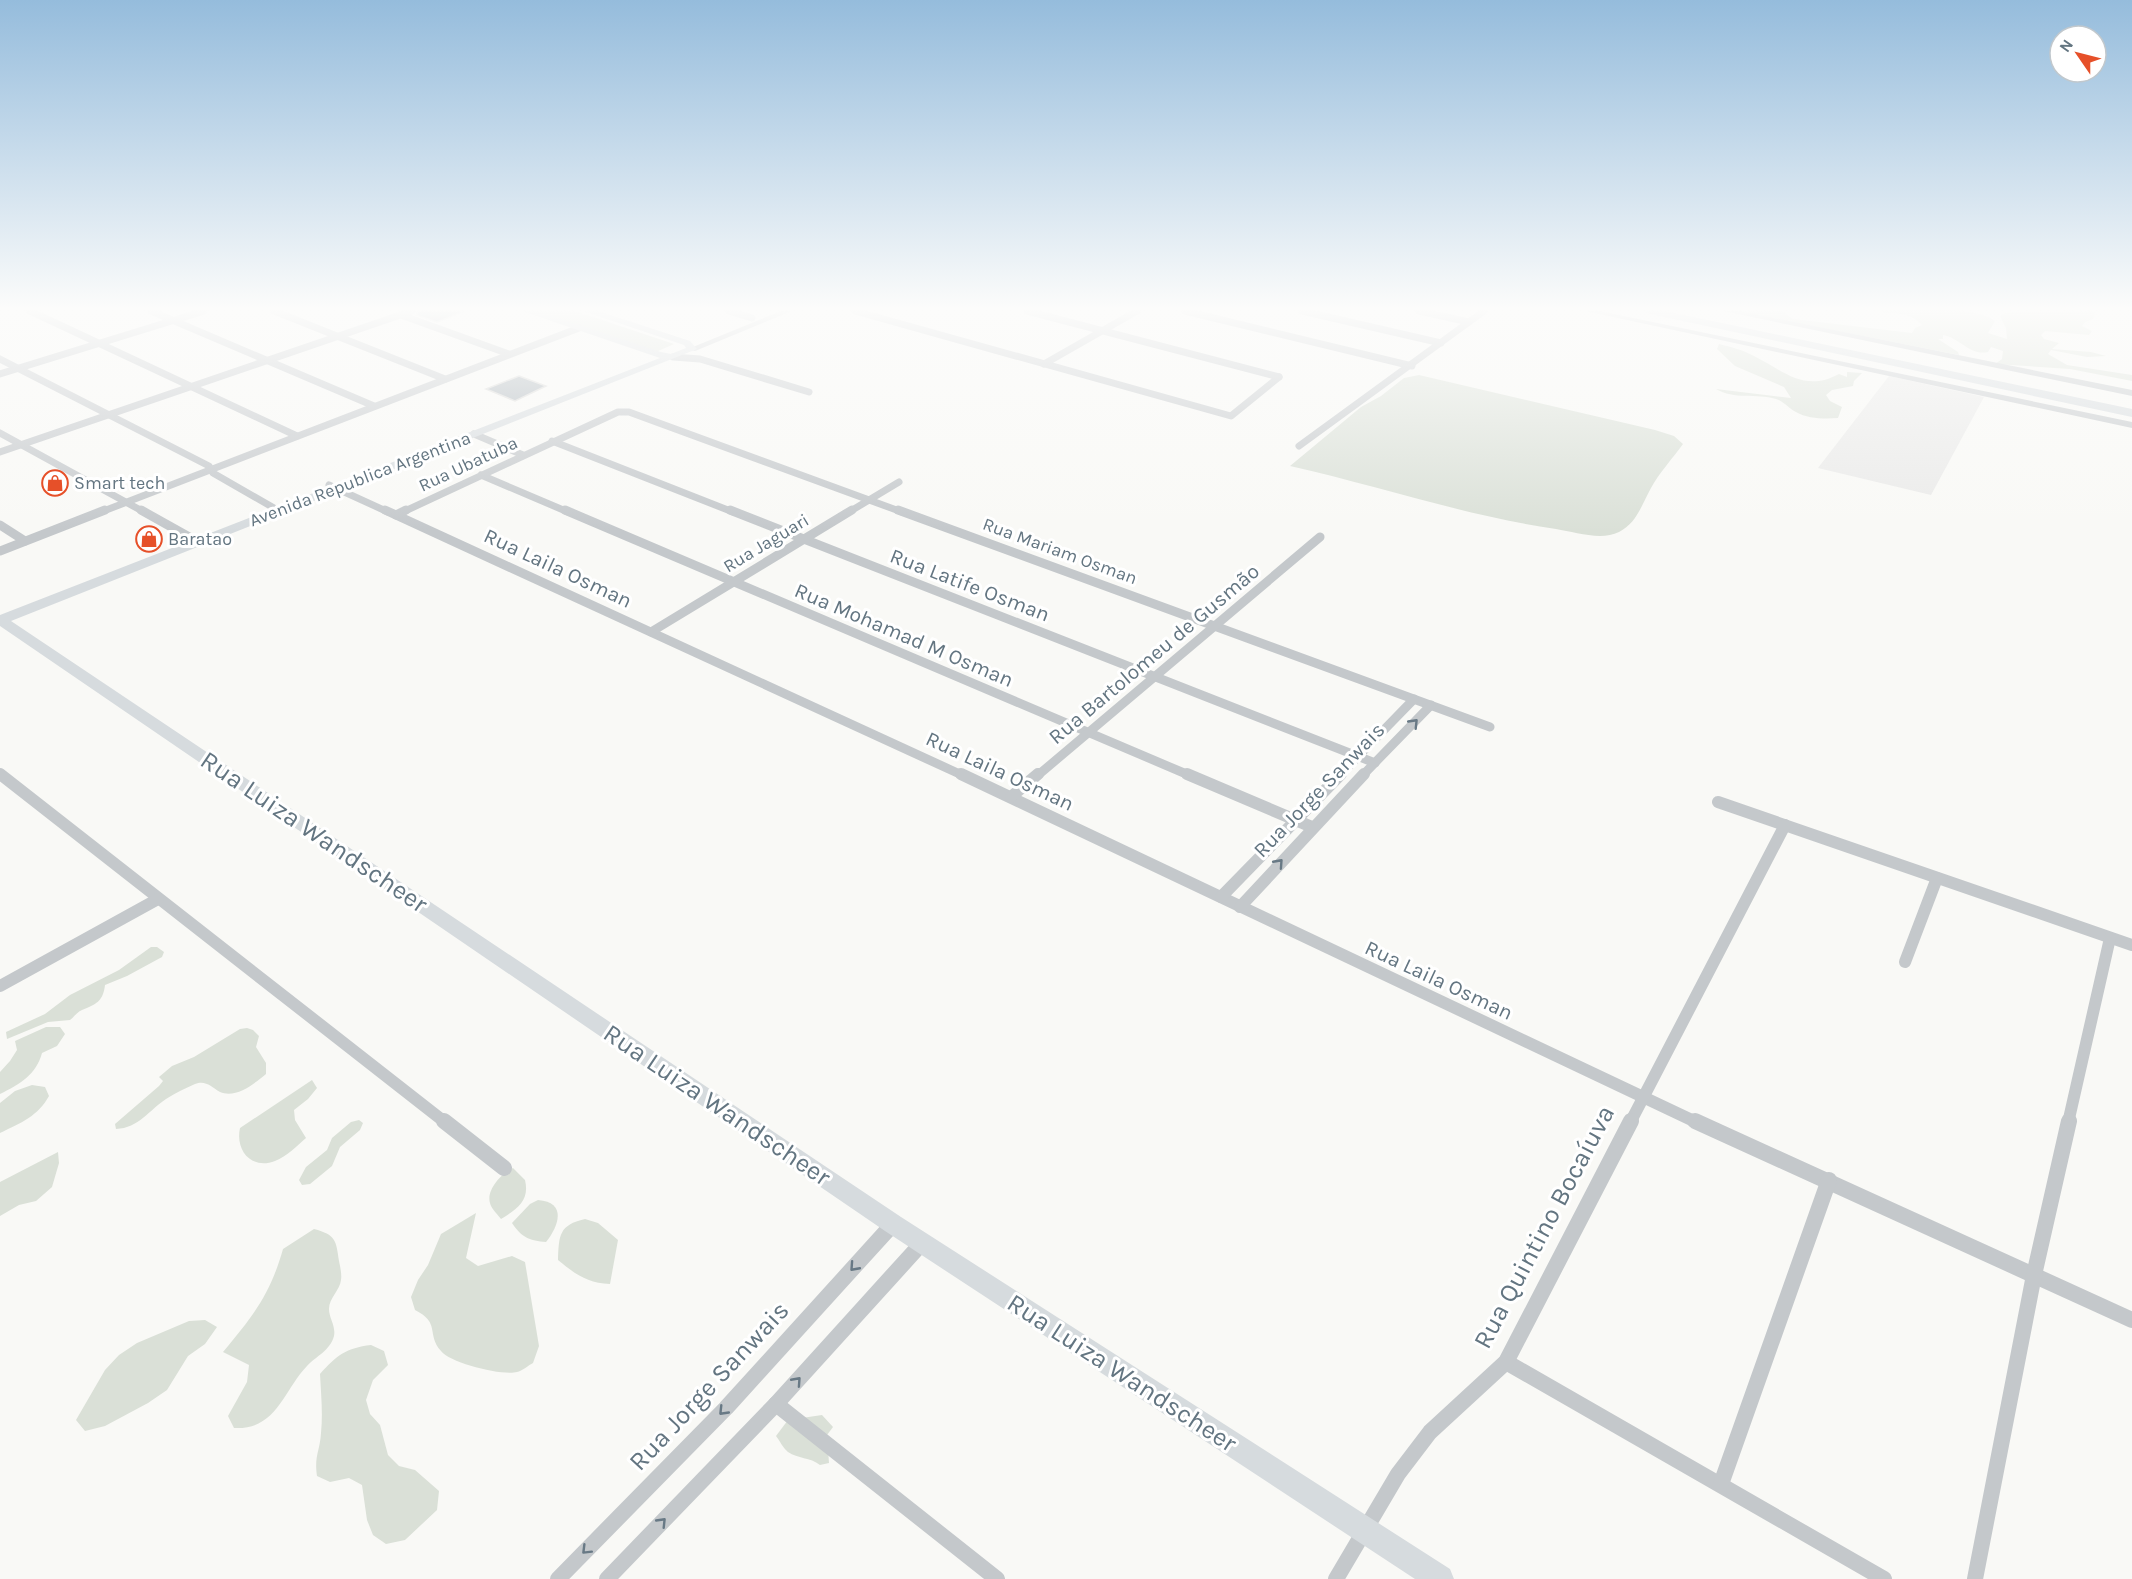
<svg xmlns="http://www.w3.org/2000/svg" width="2132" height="1579" font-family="Karla,sans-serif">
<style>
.built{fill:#eaeae9}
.green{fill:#dae0d7}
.building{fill:#aab3b9;stroke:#dadad8;stroke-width:1.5}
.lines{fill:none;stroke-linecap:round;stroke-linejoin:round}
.minor-far3{stroke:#c4c8cb;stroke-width:7}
.minor-far2{stroke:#c4c8cb;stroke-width:9}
.minor-far1{stroke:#c4c8cb;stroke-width:12}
.minor{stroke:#c4c8cb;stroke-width:16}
.tertiary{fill:#c4c8cb;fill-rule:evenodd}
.secondary{fill:#d6dbde;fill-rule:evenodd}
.trunk{fill:#d6dbde;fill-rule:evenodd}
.oneway{stroke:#687985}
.labels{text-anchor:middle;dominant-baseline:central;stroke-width:6;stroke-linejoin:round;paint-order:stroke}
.far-street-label{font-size:18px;fill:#637581;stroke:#fff}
.far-poi-label{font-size:18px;fill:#637581;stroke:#fff;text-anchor:start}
.street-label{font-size:21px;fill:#637581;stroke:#fff}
.near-street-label{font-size:26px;fill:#637581;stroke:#fff}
</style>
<rect width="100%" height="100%" fill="#f9f9f6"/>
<polygon class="built" points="1889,376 1984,397 1931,495 1818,468"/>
<g class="green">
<polygon points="536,311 575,311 674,344 656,352"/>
<path d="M 1737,311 L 1782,311 L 1793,319 L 1912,333 L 1915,328 L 1922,325 C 1910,311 1892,314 1876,311 C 1905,311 1973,304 1995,321 L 1988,333 L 2007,339 L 2006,328 L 2000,316 L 2005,313 L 2092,311 L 2095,312 L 2093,319 L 2085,322 L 2082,326 L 2092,331 L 2089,335 L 2045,331 L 2041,335 L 2044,339 L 2059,343 L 2052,349 L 2091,352 L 2106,356 L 2087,357 L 2051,350 L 2048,354 L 2067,365 L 2132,375 L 2132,381 L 2070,369 L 1995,364 L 2002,359 L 2003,351 L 1991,347 L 1988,352 C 1970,356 1960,338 1943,335 L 1943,339 L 1938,339 L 1958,352 L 1959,355 Z"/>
<path d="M 1719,344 C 1731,347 1743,350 1754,356 C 1784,371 1804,393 1839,374 L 1847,377 L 1847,372 L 1862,373 L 1854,381 L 1853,386 L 1832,390 L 1826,395 L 1830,401 L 1842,407 L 1838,418 C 1825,419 1808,419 1796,412 C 1789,409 1785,402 1776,399 C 1756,393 1734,400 1716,389 L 1791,398 L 1784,387 L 1735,366 L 1717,349 Z"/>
<path d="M 1419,375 L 1655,430 L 1674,436 L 1683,444 C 1673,458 1659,473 1651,488 C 1642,504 1637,523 1619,532 C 1601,541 1575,532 1556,529 C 1466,516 1379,486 1290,466 L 1361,407 L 1381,396 L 1404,378 Z"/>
<path d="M 151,947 L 157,947 L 164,952 L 162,957 L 127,976 L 105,985 C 103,1002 96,1004 82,1010 C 78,1011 74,1017 70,1020 L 48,1022 L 7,1039 L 6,1032 L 45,1014 L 70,995 L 119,970 Z"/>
<path d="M 46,1027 L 60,1027 L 65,1034 L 57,1046 L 42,1053 C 36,1075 20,1084 0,1094 L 0,1072 L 10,1061 L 17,1050 L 15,1041 Z"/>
<path d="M 247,1028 L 253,1030 L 259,1036 L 256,1047 L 266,1063 L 266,1074 C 255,1083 236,1099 220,1092 C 211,1087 206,1080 195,1084 C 186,1088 175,1093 166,1099 C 149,1110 139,1128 116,1129 L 115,1124 L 159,1086 L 163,1081 L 159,1077 L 172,1066 L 194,1057 L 240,1029 Z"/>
<path d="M 312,1080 L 317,1088 L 308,1099 L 294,1110 L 295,1120 L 306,1138 C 297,1146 287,1156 275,1161 C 252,1170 235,1151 240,1128 Z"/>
<path d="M 32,1085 L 45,1087 L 49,1096 C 38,1116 21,1123 0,1133 L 0,1103 L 15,1091 Z"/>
<polygon points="359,1120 363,1123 360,1130 340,1147 332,1166 310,1184 302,1185 299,1180 306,1167 327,1150 332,1138 351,1122"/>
<polygon points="58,1152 59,1163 52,1187 36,1201 19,1205 0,1216 0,1182"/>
<path d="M 513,1168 L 525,1180 C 530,1201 517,1209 501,1219 C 497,1214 491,1208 490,1203 C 486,1190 502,1173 513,1168 Z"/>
<path d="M 538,1200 C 567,1202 559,1226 546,1242 C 530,1241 521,1237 512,1223 L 530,1204 Z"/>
<path d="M 476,1213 L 466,1258 L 478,1266 L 512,1256 L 525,1262 L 539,1346 L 533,1363 C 529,1365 522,1371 517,1372 C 502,1376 450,1363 441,1351 C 426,1334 441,1323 415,1310 L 411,1297 L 418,1280 L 428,1265 L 441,1234 Z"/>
<path d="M 585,1219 L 598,1223 L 618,1240 L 610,1284 C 587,1283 575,1274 558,1260 C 559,1235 559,1225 585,1219 Z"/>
<path d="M 314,1229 C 336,1235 336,1240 339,1261 C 340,1266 342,1274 341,1280 C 340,1290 329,1298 329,1309 C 329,1318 336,1326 334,1336 C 330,1351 316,1356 307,1366 C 283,1391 277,1430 234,1428 L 228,1416 L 247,1382 L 249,1365 L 223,1352 C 253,1316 270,1295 283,1249 Z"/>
<polygon points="205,1320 217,1327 205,1344 188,1356 167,1390 148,1403 105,1426 85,1431 76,1420 105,1370 119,1355 137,1343 189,1321"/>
<path d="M 371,1345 L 384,1351 L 388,1365 L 373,1380 L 366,1400 L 370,1414 L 380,1425 L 388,1455 L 399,1466 L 415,1470 L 439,1491 L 437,1510 L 405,1540 L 386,1544 L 373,1535 L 367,1520 L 362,1485 L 349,1478 L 330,1482 L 317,1476 C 314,1456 320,1451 321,1433 C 323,1413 321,1394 320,1374 C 337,1355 346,1348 371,1345 Z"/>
<path d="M 822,1415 L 833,1427 L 827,1435 L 829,1463 L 820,1465 C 810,1457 798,1459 788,1452 C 783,1448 780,1441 776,1436 L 788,1420 Z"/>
</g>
<g class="building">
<polygon points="418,311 463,311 463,312 437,322 416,315"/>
<polygon points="519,376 546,386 515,401 486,389"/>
</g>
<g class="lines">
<g class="minor-far3">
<polyline points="30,311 297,436"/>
<polyline points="151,311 374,406"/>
<polyline points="274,311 445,379"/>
<polyline points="729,311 752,318"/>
<polyline points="855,311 1231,416 1279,377"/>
<polyline points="1027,311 1279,377"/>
<polyline points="1185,311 1412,366"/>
<polyline points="1302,311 1441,343"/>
<polyline points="1419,311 1469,322"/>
<polyline points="401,315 509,354"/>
<polyline points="673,357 700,359 809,392"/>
<polyline points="0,359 209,466 213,473 274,508 272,512"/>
<polyline points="1044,364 1137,311"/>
<polyline points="0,374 204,311"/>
<polyline points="0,433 144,512"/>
<polyline points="474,434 523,455"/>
<polyline points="552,441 733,512"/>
<polyline points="1299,446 1484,311"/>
<polyline points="0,452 412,311"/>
<polyline points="481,475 568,512"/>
<polyline points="329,485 388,512"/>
<polyline points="101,512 579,328"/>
<polyline points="403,512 618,412 629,412 902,512"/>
<polyline points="849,512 899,482"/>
</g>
<g class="minor-far2">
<polyline points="141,510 191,538 206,539"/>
<polyline points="385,510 964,776"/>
<polyline points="565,510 1191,776"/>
<polyline points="730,510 1375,763"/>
<polyline points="898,510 1490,727"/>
<polyline points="270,515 273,510"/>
<polyline points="396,515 406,510"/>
<polyline points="0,525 25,541"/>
<polyline points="0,551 105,510"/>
<polyline points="651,632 852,510"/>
<polyline points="0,774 2,776"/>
<polyline points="1037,776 1320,537"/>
<polyline points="1339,776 1414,699"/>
<polyline points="1362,776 1431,705"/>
</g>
<g class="minor-far1">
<polyline points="0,774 446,1123"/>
<polyline points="961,774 1698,1123"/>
<polyline points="1187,774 1312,827"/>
<polyline points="1011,797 1038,774"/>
<polyline points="1718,802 2132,945"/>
<polyline points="1221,897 1341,774"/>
<polyline points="1240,907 1364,774"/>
<polyline points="1905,962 1937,878"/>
<polyline points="0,986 158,899"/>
<polyline points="1630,1123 1785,825"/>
<polyline points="2068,1123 2110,938"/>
</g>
<g class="minor">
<polyline points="444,1121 504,1168"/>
<polyline points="1695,1121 2132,1320"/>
<polyline points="1506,1362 1884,1579"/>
<polyline points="776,1404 997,1579"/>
<polyline points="1721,1484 1829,1180"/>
<polyline points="558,1579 726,1408 893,1224"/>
<polyline points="607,1579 776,1404 922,1243"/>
<polyline points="1336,1579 1398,1474 1430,1432 1506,1362 1631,1121"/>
<polyline points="1975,1579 2034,1275 2069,1121"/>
</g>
<g class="tertiary">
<polygon points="781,311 792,311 695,351 688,349"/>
<polygon points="1585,311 1600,311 2132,422 2132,428"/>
<polygon points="1723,311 1739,311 2132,390 2132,396"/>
</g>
<polygon class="secondary" points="522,311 537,311 661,352 671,354 686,348 684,345 583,311 598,311 690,341 697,349 11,621 901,1217 1450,1569 1454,1579 1415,1579 885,1231 0,626 0,615 660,358"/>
<polygon class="trunk" points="1645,311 1665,311 2132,409 2132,417 1650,314"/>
</g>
<defs><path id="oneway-chevron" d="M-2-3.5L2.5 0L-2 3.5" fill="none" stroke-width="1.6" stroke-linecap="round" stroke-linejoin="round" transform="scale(1.5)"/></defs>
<g class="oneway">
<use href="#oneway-chevron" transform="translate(1414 723) rotate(-46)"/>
<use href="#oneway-chevron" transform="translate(1279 863) rotate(-48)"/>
<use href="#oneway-chevron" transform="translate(854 1267) rotate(132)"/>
<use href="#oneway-chevron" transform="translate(797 1381) rotate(-48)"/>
<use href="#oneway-chevron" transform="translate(723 1411) rotate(134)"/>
<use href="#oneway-chevron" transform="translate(662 1522) rotate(-46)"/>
<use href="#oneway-chevron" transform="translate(586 1550) rotate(135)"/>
</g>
<linearGradient id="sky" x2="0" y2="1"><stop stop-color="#95bcdc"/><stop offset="0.58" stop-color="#fcfcfb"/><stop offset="1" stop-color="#fcfcfb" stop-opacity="0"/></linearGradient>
<rect width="2132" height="532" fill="url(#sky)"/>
<defs>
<g id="shop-ring" transform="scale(1.35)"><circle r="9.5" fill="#fff" stroke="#e65029" stroke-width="1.5"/><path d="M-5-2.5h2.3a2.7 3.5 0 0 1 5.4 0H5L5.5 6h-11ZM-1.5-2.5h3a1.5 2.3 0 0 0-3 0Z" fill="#e65029"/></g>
</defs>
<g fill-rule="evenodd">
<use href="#shop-ring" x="55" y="483"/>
<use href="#shop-ring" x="149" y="539"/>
</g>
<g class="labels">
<g class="far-street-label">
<text transform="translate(468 464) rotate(-25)">Rua Ubatuba</text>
<text transform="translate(360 479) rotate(-21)">Avenida Republica Argentina</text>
<text transform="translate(766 543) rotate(-31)">Rua Jaguari</text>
<text transform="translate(1060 551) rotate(20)">Rua Mariam Osman</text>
</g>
<g class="far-poi-label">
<text x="74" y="483">Smart tech</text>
<text x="168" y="539">Baratao</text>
</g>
<g class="street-label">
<text transform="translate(558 568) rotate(25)">Rua Laila Osman</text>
<text transform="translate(970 585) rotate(21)">Rua Latife Osman</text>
<text transform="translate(904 635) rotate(23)">Rua Mohamad M Osman</text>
<text transform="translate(1154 654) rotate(-40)">Rua Bartolomeu de Gusmão</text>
<text transform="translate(1000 771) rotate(25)">Rua Laila Osman</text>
<text transform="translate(1319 790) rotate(-46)">Rua Jorge Sanwais</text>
<text transform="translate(1439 980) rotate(25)">Rua Laila Osman</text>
</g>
<g class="near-street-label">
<text transform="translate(314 832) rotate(34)">Rua Luiza Wandscheer</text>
<text transform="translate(717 1105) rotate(34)">Rua Luiza Wandscheer</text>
<text transform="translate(1544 1227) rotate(-62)">Rua Quintino Bocaíuva</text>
<text transform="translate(1122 1373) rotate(33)">Rua Luiza Wandscheer</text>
<text transform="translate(709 1386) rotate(-47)">Rua Jorge Sanwais</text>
</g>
</g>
<g transform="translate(2078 54) rotate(305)"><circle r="28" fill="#ffffff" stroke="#c1c8cd" stroke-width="1.5"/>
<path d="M0-4.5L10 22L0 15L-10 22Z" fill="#e65029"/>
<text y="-9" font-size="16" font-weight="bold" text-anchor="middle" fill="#637581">N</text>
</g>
</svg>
